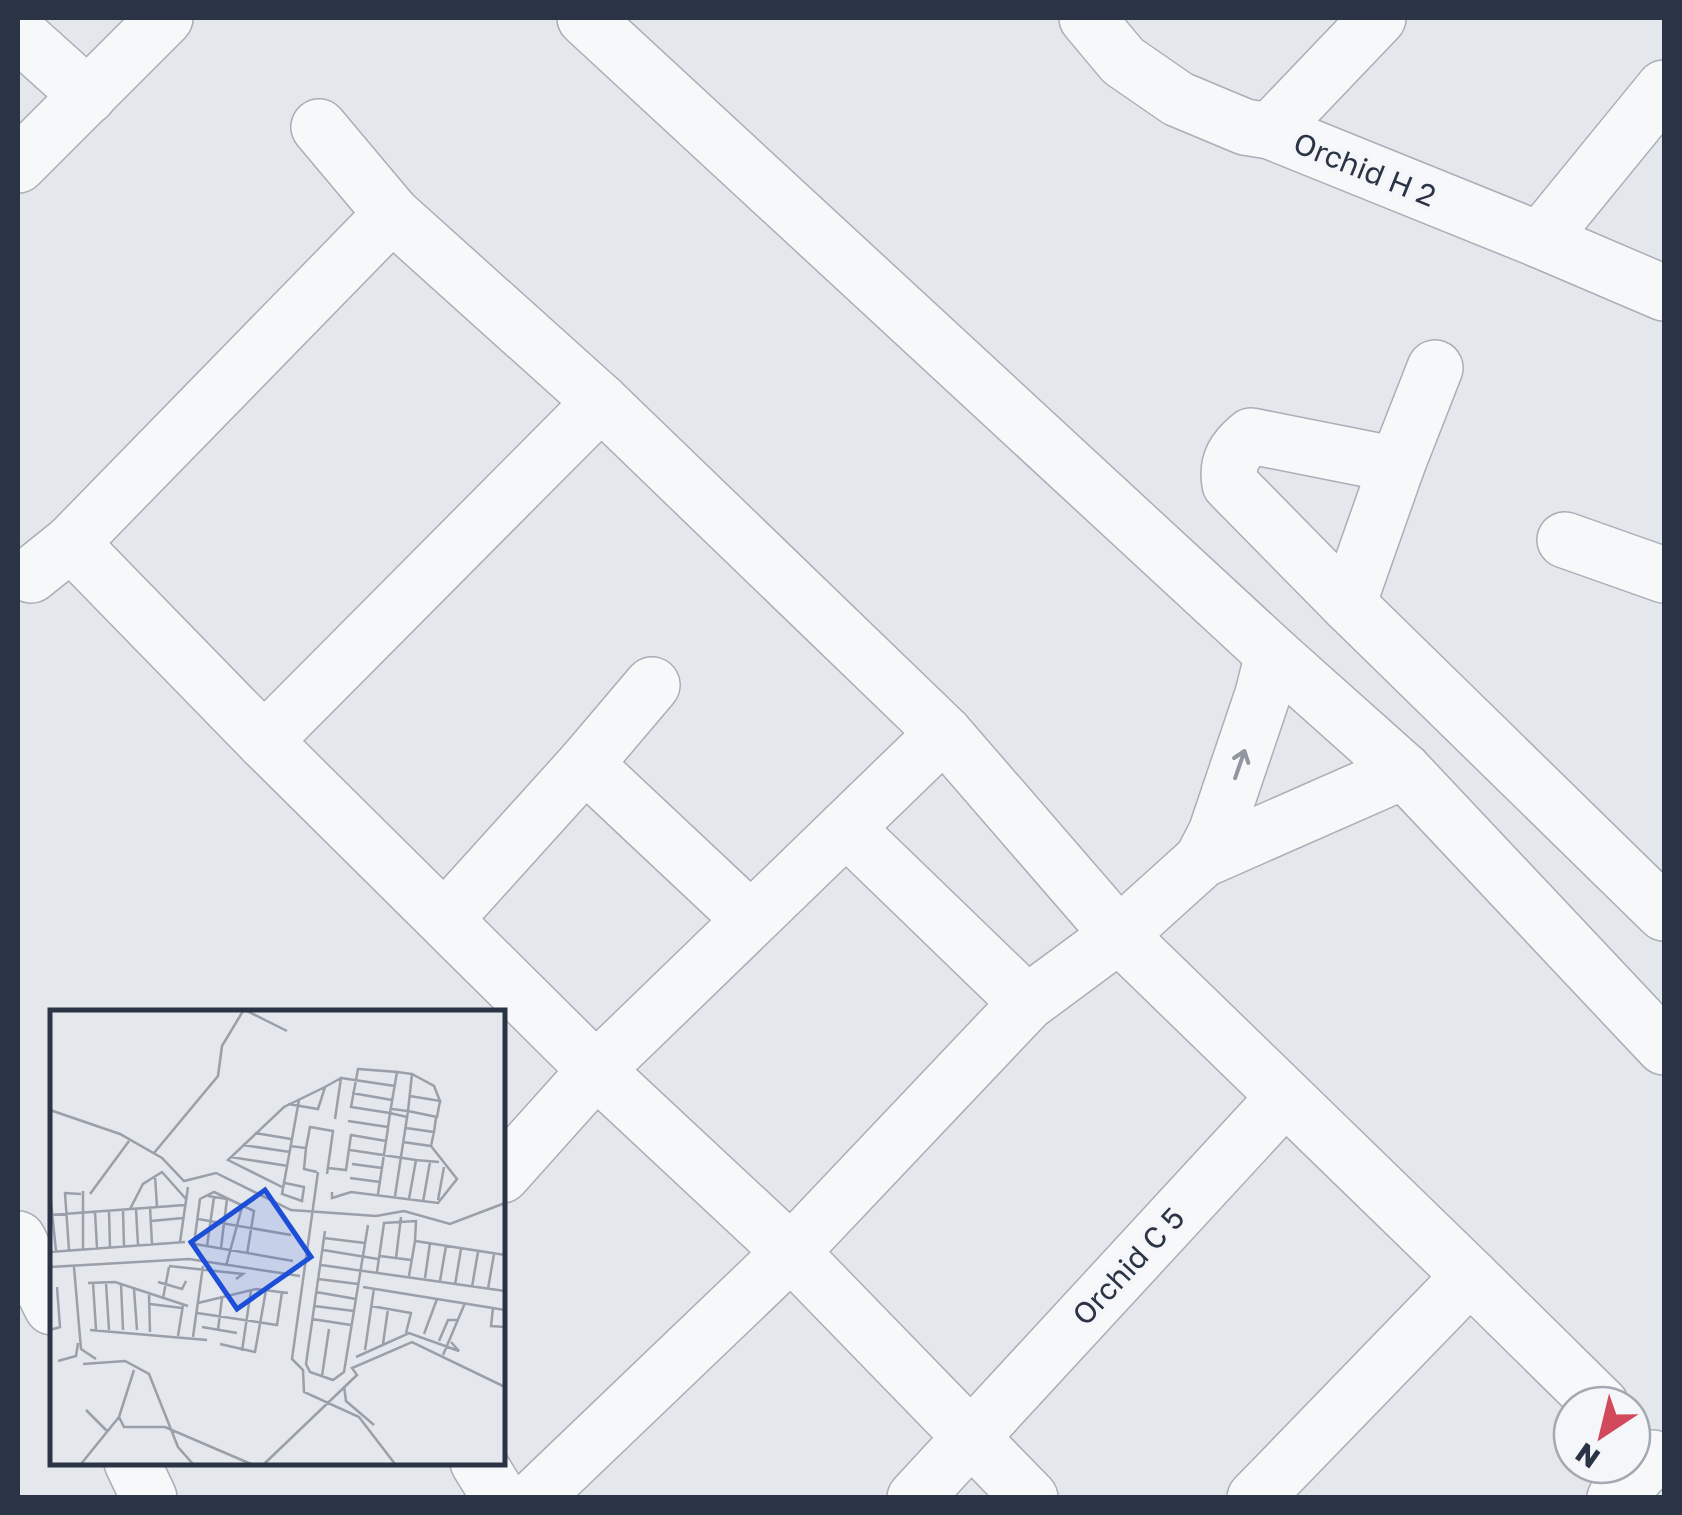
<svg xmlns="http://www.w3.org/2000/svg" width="1682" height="1515" font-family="'Golos Text',sans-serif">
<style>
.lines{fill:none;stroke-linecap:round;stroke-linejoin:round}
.minor-casing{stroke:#a9aeb7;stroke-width:58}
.minor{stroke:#f7f8fa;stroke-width:55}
.oneway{stroke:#9196a0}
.labels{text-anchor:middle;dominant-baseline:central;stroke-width:8;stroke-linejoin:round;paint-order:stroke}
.street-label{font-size:30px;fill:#2b3445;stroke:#f4f6f9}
.inset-road{fill:none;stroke:#9a9fa9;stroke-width:2.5}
.view{fill:#1d4ed8;fill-opacity:0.15;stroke:#1d4ed8;stroke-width:5}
.inset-edge{fill:none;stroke:#2b3445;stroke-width:5}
</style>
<rect width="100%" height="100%" fill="#e4e7ec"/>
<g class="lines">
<g class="minor-casing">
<g id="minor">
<polyline points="585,18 1273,654 1404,771 1664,1047"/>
<polyline points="1087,18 1123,61 1178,99 1245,127 1270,131 1540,240 1664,293"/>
<polyline points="18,33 88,96"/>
<polyline points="319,127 392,214 601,402 944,733 1119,935 1470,1276 1601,1405"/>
<polyline points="1270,131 1378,18"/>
<polyline points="18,165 165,18"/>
<polyline points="1540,240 1664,88"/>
<path d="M 1397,465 L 1251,436 C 1235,449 1226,462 1230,484 L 1348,604 L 1664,913"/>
<polyline points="1565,540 1664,575"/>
<polyline points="71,543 264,741 596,1070 791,1252 1030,1498"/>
<polyline points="31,575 71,543 392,214"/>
<polyline points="1348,604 1397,465 1435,368"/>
<polyline points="264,741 601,402"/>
<polyline points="585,764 750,919"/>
<polyline points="846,828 1027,1003"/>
<polyline points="1202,860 1216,833 1263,694 1273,654"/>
<polyline points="445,919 585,764 652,685"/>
<polyline points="502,1175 596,1070 944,733"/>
<polyline points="18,1239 52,1307"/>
<polyline points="132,1462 149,1498"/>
<polyline points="478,1462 500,1498"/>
<polyline points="534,1498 791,1252 1027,1003 1119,935 1202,860 1404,771"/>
<polyline points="915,1498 1285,1097"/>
<polyline points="1255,1498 1470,1276"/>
<polyline points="1615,1498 1653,1458"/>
</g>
</g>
<use href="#minor" class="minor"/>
</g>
<defs><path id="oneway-shaft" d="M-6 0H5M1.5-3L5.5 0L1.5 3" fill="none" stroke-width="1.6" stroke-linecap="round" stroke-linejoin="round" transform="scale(2.5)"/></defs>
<use class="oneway" href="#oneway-shaft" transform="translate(1240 764) rotate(-71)"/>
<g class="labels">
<g class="street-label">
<text transform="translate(1365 169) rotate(22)">Orchid H 2</text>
<text transform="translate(1128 1266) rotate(-47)">Orchid C 5</text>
</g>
</g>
<g transform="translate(50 1010)">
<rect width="455" height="455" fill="#e4e7ec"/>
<path class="inset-road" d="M 197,1 L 237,21M 308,59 L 347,62 L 340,103 L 301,97 ZM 347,62 L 362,64 L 358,101 L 387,107 L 390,91M 302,83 L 342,90M 360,86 L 390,91 L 384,76 L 362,64M 238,94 L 268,99 L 275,77 L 291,68M 342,99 L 358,101 L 345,186M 0,100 L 70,124 L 112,148 L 134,171 L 166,163 L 241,200 L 326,206 L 354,201 L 400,214 L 455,193M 285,109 L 291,68 L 345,76M 298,111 L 338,117 L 340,103 L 357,107M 356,118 L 384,122 L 386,108M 205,123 L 241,129M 353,132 L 381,136 L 384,122M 193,135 L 240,142M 240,136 L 256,138 L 254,159 L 267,162M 256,138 L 260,117 L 283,121 L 277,164M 300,140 L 366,150M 104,143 L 168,66 L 172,36 L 193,1M 181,147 L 238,156M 302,154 L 332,158M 278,158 L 296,160 L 301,125 L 336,131M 268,162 L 242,349 L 253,360 L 254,382 L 309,407 L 345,454M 105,166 L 107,197M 300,168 L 330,172M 235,173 L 254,177 L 252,191 L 232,184 L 249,90M 234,178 L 178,150 L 234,97 L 275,77M 0,182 L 6,241M 282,182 L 282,188 L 301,182 L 388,193 L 407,169 L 381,136M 40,184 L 79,131M 328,184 L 338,118M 158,186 L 177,189 L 171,238M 359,189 L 366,150 L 389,152M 388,190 L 394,157M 373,192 L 380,152M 100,197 L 102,234M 80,199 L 93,174 L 112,162 L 136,189M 86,199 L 88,235M 73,200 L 74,237M 59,201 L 60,238M 45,202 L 47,238M 0,205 L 135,195M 148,209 L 241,225M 101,211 L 133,208M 275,221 L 256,354 L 260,362 L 283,370 L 294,362 L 318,215M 274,228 L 315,233M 130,232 L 138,177M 139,233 L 243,251M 144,234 L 150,189 L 164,182 L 204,201 L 197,244M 157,236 L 164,187M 33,239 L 33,181M 19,240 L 15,183 L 31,184M 273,240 L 328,249M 0,242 L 135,232M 330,246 L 361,250M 346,248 L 351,207M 271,255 L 455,281M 119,256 L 193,264 L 186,269M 176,256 L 192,197M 0,257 L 139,249 L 250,266M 24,257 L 31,339 L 46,349M 327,262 L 334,213 L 366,211 L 365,231M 359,266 L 365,231 L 455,245M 375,268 L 380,233M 268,269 L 308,274M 390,271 L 396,236M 108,272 L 132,279 L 136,271M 38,273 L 65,272 L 138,296M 43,273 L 46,320M 56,273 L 59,320M 71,274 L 73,320M 405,275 L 411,239M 313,277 L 455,300M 422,277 L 428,242M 84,279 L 87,320M 438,279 L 444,244M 266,282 L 306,289M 99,285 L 100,322M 113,288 L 119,257M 148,293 L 206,279 L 238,283M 100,294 L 132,298M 264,296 L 304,301M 321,296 L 361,303 L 356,323M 443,298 L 441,316 L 455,317M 147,303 L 227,315 L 232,282M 262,309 L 301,315M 152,317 L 187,323M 0,320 L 10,317 L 7,277M 40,320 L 157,330M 168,320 L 172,288M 374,324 L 387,289M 128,326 L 133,295M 143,327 L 153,256M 389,331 L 398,310 L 408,310M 170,334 L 205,342 L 216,280M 333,334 L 338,299M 315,340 L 324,278M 192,341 L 201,280M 393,345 L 415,293M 306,347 L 359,323 L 409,341 L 401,332M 8,351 L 26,346 L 28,333M 33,354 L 75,351 L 99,364 L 128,437 L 143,454M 272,366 L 279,319M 294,376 L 296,391 L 324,415M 36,400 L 58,422M 69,407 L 84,360M 31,454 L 69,407 L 74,417 L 115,417 L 201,454M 214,454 L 307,365 L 302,358 L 362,332 L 455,377"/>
<path class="view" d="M 215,180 L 261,247 L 187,299 L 141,232 Z"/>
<rect width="455" height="455" class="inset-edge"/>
</g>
<rect width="1682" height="1515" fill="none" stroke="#2b3445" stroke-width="40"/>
<g transform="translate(1602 1435) rotate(215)"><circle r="48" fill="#f4f6f9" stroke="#a4a8b1" stroke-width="2.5"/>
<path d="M0-8L18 38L0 25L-18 38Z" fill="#d1495b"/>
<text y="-15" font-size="28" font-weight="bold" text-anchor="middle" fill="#2b3445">N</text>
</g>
</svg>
